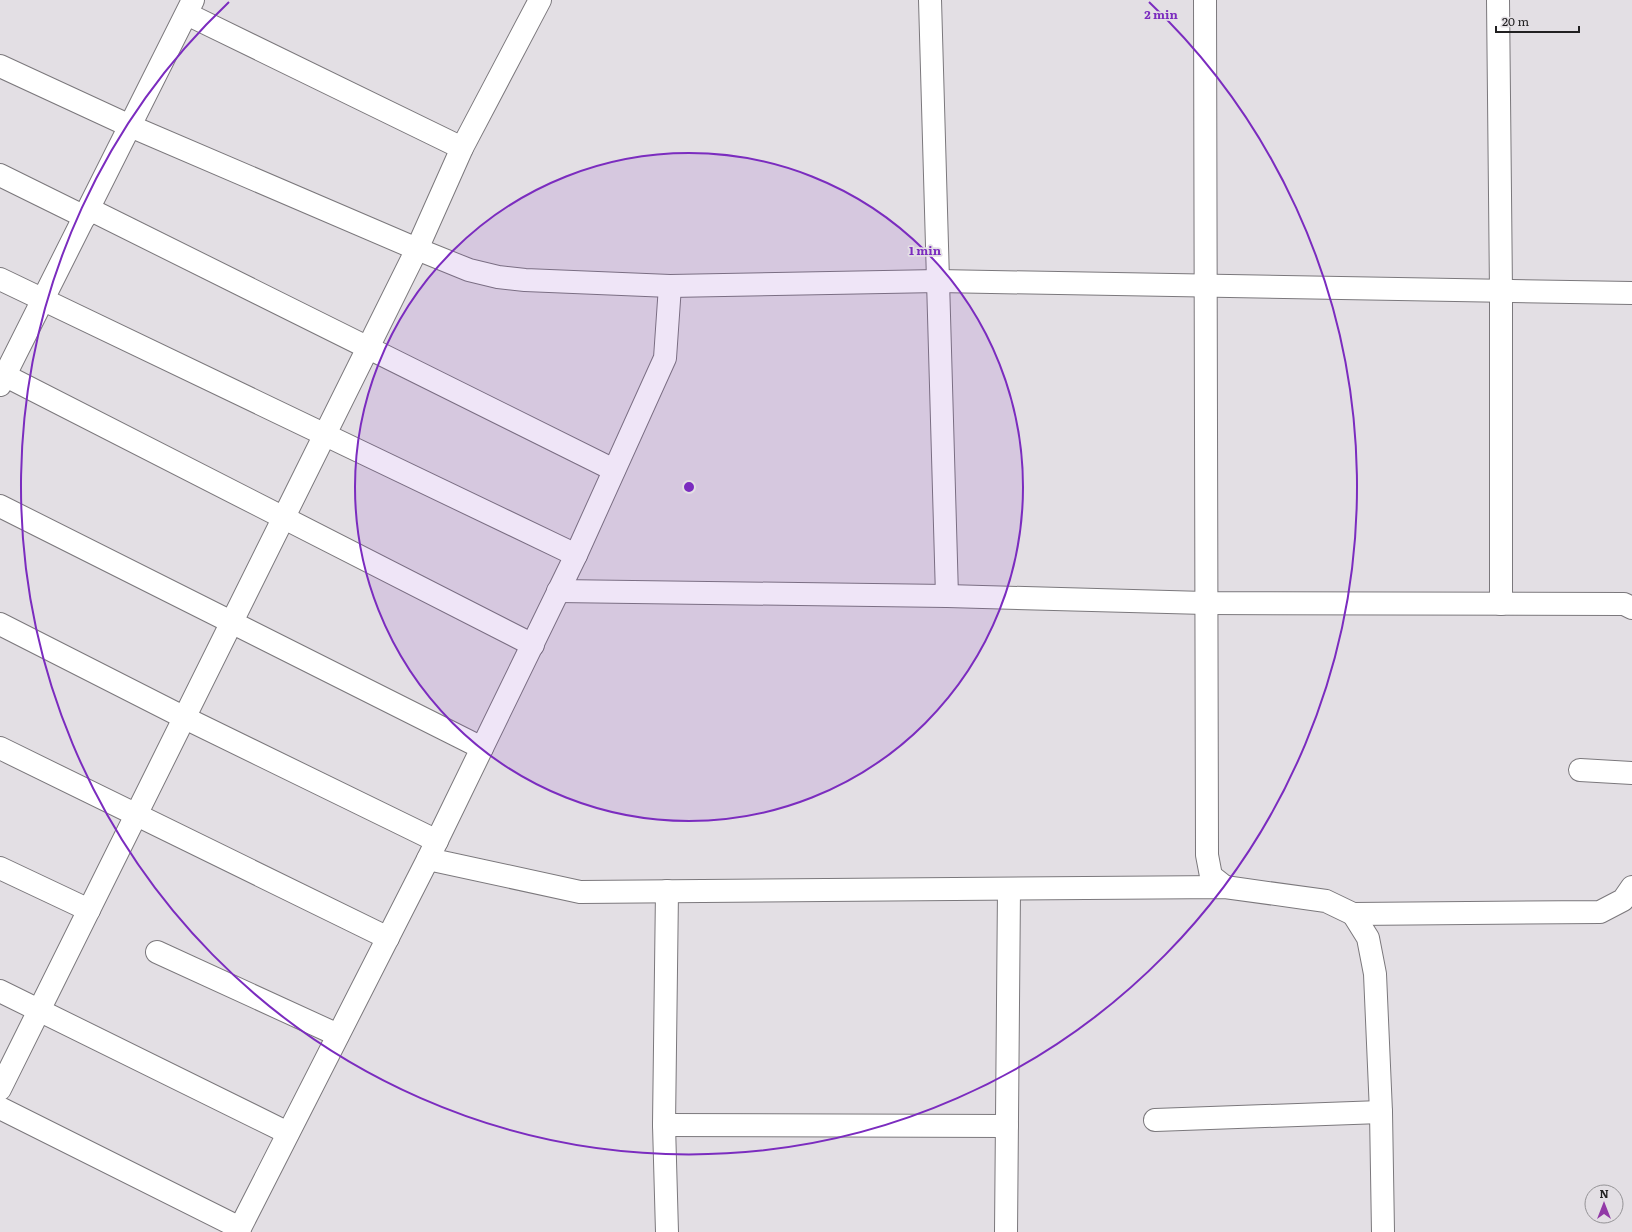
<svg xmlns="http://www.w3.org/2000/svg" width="1632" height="1232" font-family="Literata,serif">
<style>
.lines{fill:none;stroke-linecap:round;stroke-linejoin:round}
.minor-casing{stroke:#7b787c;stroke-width:24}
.minor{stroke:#fff;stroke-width:22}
.ring{fill:none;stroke:#7b2cbf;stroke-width:2}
.centre{fill:#7b2cbf;stroke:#e3dfe4;stroke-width:2}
.ring-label{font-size:12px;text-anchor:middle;font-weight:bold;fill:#7b2cbf;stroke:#e3dfe4;stroke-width:3.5;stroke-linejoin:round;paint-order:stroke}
</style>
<rect width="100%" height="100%" fill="#e3dfe4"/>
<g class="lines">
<g class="minor-casing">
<g id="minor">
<polyline points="930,0 947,596"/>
<polyline points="1205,0 1207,855 1211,876 1225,887"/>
<polyline points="1498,0 1501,292 1501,604"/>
<polyline points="187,14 462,148"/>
<polyline points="0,66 130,126 417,249 469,270 498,277 525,280 670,286 938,281 1632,293"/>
<polyline points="0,175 85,217"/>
<polyline points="89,209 614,470"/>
<polyline points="0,279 576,555"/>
<polyline points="0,373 533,645"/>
<polyline points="0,385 193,0"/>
<polyline points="0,506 482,748"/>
<polyline points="558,591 947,596 1205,603 1624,604 1632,608"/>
<polyline points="0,624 185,718 437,841"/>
<polyline points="0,748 388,938"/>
<polyline points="1580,770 1632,773"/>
<polyline points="428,859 580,892 1225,887 1326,901 1353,914 1600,912 1623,900 1632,887"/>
<polyline points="0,868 89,910"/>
<polyline points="1353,914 1368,938 1375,974 1381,1112 1383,1232"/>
<polyline points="157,952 338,1035"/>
<polyline points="0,991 288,1133"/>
<polyline points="0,1089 417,249 462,148 540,0"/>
<polyline points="0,1108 240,1228"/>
<polyline points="1155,1120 1381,1112"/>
<polyline points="664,1125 1007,1126"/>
<polyline points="238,1232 428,859 576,555 665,358 670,286"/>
<polyline points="667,1232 664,1125 667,891"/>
<polyline points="1006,1232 1009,889"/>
</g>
</g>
<use href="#minor" class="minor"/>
</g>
<circle cx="689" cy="487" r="334" fill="#7b2cbf" fill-opacity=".12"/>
<g class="ring">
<circle cx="689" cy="487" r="334"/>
<path d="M1149 2A668 668 0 1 1 229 2"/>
</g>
<circle cx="689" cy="487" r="6" class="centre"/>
<g class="ring-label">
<text x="1161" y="19">2 min</text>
<text x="925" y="255">1 min</text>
</g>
<g transform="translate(1604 1204)"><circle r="19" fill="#e3dfe4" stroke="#959396"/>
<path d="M0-3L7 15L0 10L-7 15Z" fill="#923aa7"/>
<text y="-6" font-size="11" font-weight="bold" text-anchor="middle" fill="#212021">N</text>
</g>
<path d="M1496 26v6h83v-6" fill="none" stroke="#212021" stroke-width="2"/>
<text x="1502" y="26" font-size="12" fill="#212021" stroke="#e3dfe4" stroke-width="3" paint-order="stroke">20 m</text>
</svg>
